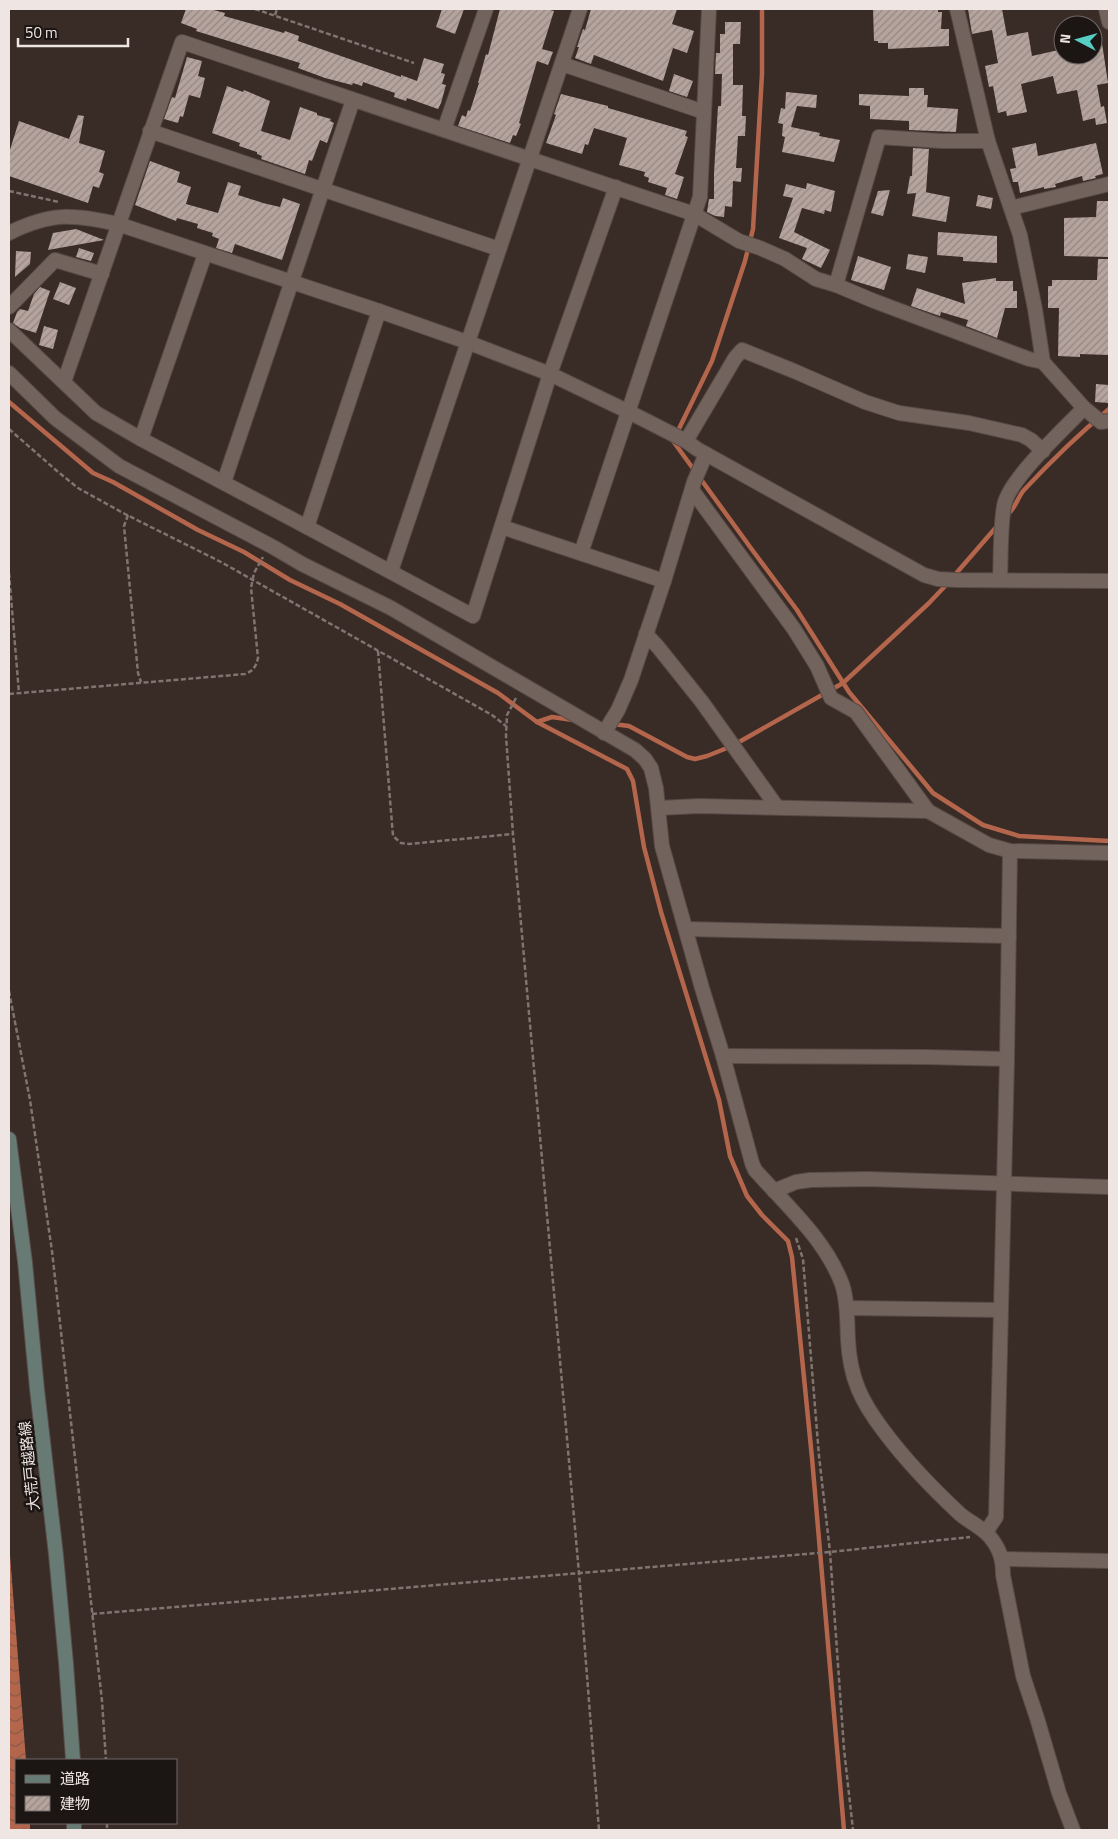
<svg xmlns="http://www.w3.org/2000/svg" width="1118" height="1839" font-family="'Titillium Web','Noto Sans JP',sans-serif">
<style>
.water{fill:url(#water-waves)}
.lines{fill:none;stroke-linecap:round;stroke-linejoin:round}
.stream{stroke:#b4664c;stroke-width:4.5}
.building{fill:url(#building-hatch)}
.minor-casing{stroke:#564a46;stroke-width:16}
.secondary-casing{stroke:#564a46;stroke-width:16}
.path{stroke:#807470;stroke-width:2.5;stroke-dasharray:5 2.5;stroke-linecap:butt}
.minor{stroke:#73635d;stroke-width:14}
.secondary{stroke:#677a74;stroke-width:14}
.labels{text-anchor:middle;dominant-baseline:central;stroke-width:5;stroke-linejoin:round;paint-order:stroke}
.street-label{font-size:15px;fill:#efe5e2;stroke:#1b1513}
</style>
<defs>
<pattern id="water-waves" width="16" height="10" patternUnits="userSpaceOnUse" patternTransform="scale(1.25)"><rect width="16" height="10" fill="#b4664c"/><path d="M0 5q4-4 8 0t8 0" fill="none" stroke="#895949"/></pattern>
<pattern id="building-hatch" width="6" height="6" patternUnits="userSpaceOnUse" patternTransform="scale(1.25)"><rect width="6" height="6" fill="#b5a39d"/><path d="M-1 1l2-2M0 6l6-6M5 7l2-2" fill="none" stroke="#948782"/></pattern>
</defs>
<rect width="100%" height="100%" fill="#392b26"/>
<polygon class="water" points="9,1542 26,1760 16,1760 16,1823 30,1823 30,1830 9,1830"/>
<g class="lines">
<g class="stream">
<polyline points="762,9 762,74 753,229 745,261 712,361 673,441 753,551 797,610 849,692 933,793 983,825 1019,836 1109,841"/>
<polyline points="9,402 93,473 113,482 198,530 244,552 290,580 340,604 498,693 537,722 627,769 633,781 644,847 661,912 719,1100 730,1156 747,1196 762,1215 788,1241 792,1257 812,1458 844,1830"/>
<path d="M 1007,515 C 1016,508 1017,498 1024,490 C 1051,461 1079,434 1109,409"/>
<polyline points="953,577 998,525"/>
<polyline points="537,722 552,717 573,720"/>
<polyline points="613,724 629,726 687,757 695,759 707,756 732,746 843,683 929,603 948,583"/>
</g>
</g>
<g class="building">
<polygon points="186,9 210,9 225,13 224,16 284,33 285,31 299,36 298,41 401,77 401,75 417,81 424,58 444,64 441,73 445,74 442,84 446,85 441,103 438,109 407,98 406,101 394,97 395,93 363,82 362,86 353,83 352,85 325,78 298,68 300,63 196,31 197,29 181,23"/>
<polygon points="442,9 464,9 455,34 436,27"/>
<polygon points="500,9 546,9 554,11 542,49 553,52 548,65 537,61 519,123 521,124 516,136 513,135 510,143 458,126 462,115 466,117 468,110 470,111 479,83 478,83 486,54 488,55"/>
<polygon points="591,9 677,9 672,24 694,31 687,53 673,48 663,81 594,55 591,64 575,58 579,47 577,47 583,29 585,30"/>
<polygon points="873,9 938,9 938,12 942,12 941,29 949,29 949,46 888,49 888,43 878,43 878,41 874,41"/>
<polygon points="968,9 1002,9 1007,36 1028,32 1032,56 1063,49 1063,55 1093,55 1093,31 1100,30 1108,83 1097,85 1101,107 1104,106 1107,123 1096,125 1095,118 1083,121 1077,90 1057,94 1053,76 1021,84 1027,112 1007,116 1006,111 998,113 993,86 989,87 985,66 998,63 992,30 972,34"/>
<polygon points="725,22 741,22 740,44 733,44 733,85 743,85 742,116 746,116 745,136 738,136 736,168 742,168 741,182 733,181 732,207 725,206 724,217 715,216 707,212 709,199 714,199 714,173 718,106 721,106 722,74 715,74 716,53 720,53 720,34 725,34"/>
<polygon points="187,57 202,61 198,76 205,78 200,98 189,95 183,117 180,116 178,123 164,119 172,97 175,98"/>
<polygon points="674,74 693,81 687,97 669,91"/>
<polygon points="227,86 243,92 244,90 270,101 261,131 290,140 300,107 317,113 317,115 331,119 330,121 334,123 327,143 320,140 312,161 309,160 305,174 261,159 262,156 257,154 257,152 239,146 240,143 212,133"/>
<polygon points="909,88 924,88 924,95 928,95 927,107 958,109 956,132 909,130 909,121 870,119 870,106 859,105 859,94 909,96"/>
<polygon points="786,92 817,95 816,108 797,106 791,127 820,133 819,136 840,140 834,162 782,152 785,137 782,136 783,124 778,123 781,108 785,109"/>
<polygon points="561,94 608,106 608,108 687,131 685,136 688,137 675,174 684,177 677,199 665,195 667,188 648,182 649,178 644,176 645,172 619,165 627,138 594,128 588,145 585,144 582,154 546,143 556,115 554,114"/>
<polygon points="78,115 84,116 79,143 105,151 99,172 104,174 99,188 93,186 88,203 9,176 9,153 19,121 69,139"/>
<polygon points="1036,143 1038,156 1096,143 1103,174 1095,176 1096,178 1083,181 1082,176 1055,184 1056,187 1044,189 1044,187 1020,193 1018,182 1013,182 1010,169 1016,168 1012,148"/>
<polygon points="913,148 929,149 926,192 925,192 950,197 946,222 912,216 916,193 907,194 910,176 912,176"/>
<polygon points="150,161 180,172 177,182 191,187 186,204 218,213 228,182 241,186 238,195 263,203 280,207 283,198 300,204 282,260 235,244 232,253 216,248 219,239 212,236 213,233 197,228 198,224 177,218 176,221 135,205"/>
<polygon points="807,183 835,191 831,212 825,210 824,214 802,208 794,232 830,250 821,268 802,259 807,248 779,238 793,198 783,196 786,184 806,189"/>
<polygon points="890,190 883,216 871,213 878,191"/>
<polygon points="978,195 993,198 991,209 976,206"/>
<polygon points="1097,201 1109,201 1109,257 1064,256 1064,218 1096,217"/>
<polygon points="76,229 104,240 48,250 53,233"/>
<polygon points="938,232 997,236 997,263 963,261 963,257 937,255"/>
<polygon points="79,248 94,253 91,261 76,257"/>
<polygon points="16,251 31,252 30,264 15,277"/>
<polygon points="908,254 928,257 925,273 906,269"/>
<polygon points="858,256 891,267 884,290 851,280"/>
<polygon points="1098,259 1109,259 1109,355 1080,354 1080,357 1058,356 1059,308 1048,308 1048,286 1052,286 1052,280 1097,280"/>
<polygon points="996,278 996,281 1013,281 1013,291 1017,291 1017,308 1005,308 997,338 966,326 968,320 941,312 940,316 911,306 917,288 965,304 962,283"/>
<polygon points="60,282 76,288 69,305 53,299"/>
<polygon points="40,287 50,291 36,333 20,328 13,323 17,312 20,309 28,311 34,294"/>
<polygon points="44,326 58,330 53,349 39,345"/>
<polygon points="1096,384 1109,385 1109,403 1095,402"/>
</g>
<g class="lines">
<g class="minor-casing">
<g id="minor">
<polyline points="957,9 988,141 1020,235 1035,309 1043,362 1084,408 1101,422 1109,421"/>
<polyline points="1106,9 1109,22"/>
<polyline points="562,64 704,112"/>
<polyline points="444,130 486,9"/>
<polyline points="150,131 499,249"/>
<polyline points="1011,208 1109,184"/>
<path d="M 9,233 C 51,212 73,214 118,224 L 379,311 L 467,342 L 550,374 L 629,412 L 686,441 L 697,449 L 924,575 L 938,579 L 956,580 L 1109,581"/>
<polyline points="836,285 879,137 941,141 988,141"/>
<polyline points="9,307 55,260 102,274"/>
<polyline points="9,330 96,413 141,439 307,527 473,616 550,374 616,187"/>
<path d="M 9,373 L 55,418 L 119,466 L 273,547 L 302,564 L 391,608 L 635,750 L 645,759 L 651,768 L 656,788 L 662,846 L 702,988 L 723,1056 L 752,1163 L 755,1170 C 786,1205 825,1239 842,1284 C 848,1302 847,1322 848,1340 C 850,1378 861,1401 883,1430 C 906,1461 932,1488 960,1514 C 969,1522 982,1527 990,1537 C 1000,1549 1003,1560 1003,1575 L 1023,1676 L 1037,1718 L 1059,1793 L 1073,1830"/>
<polyline points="64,382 182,42 694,214 739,241 760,248 785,259 816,279 836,285 874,301 1029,359 1043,362"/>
<polyline points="141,439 205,254"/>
<polyline points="686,441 735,358 742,350 794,371 865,402 899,413 969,423 1022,435 1031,440 1043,451"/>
<polyline points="224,482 353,100"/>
<polyline points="692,490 794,629 817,666 831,698 856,712 928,811 989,845 1010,851 1109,853"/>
<polyline points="307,527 379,311"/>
<polyline points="502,527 664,581"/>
<polyline points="581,553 700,197 709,9"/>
<polyline points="391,571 580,9"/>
<path d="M 1000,580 C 1001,556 1000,530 1004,506 C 1008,480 1065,428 1084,408"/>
<polyline points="646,634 658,647 702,702 777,807"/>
<polyline points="604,733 618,710 631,680 664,581 694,482 706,454"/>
<polyline points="659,808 699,806 928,811"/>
<polyline points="686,929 1009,936"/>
<polyline points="723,1056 926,1057 1007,1059"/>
<polyline points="774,1191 796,1182 810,1180 868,1179 1109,1187"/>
<polyline points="847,1308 1000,1310"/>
<polyline points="986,1532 996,1517 1007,1059 1010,851"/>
<polyline points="1003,1559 1109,1561"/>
</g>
</g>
<g class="secondary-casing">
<g id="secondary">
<polyline points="9,1139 25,1262 37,1389 56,1555 66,1663 73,1760"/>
<polyline points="74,1830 74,1823"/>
</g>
</g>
<g class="path">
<polyline points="255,9 414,63"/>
<polyline points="275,15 277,9"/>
<polyline points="9,191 59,202"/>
<polyline points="9,429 57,471 78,488 125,514 221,562 492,715 506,726"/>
<polyline points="128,515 124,526 138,673 141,682"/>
<polyline points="9,573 19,693"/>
<polyline points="378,651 393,836 401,843 409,844 513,834"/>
<path d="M 9,694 L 245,674 C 253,671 256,667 258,658 L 251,588 L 254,573 L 263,557"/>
<polyline points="516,698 507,715 506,736 513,834 579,1573 599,1830"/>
<polyline points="9,991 30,1100 52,1251 102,1701 106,1760"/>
<polyline points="796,1238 803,1259 819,1456 830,1552 844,1749 853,1830"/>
<polyline points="92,1614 830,1552 970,1537"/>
<polyline points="107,1823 107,1830"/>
</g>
<use href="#minor" class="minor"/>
<use href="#secondary" class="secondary"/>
</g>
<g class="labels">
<g class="street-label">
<text transform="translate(29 1466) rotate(-96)">大荒戸越路線</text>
</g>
</g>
<rect width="1118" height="1839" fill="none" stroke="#efe5e2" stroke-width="20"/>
<rect x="15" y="1759" width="162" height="65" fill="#1b1513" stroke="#706866"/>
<rect x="25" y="1775" width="25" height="8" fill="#677a74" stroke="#706866"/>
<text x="60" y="1784" font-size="15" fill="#efe5e2">道路</text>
<rect x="25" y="1796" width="25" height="15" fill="url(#building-hatch)" stroke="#706866"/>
<text x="60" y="1809" font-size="15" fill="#efe5e2">建物</text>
<g transform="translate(1078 40) rotate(276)"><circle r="24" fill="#1b1513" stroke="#706866"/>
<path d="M0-4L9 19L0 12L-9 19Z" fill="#56cec4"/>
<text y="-8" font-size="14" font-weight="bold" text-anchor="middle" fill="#efe5e2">N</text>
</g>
<path d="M18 38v8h110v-8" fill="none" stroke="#efe5e2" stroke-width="2.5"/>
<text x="25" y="38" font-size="15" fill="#efe5e2" stroke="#1b1513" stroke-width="4" paint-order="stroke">50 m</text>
</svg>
